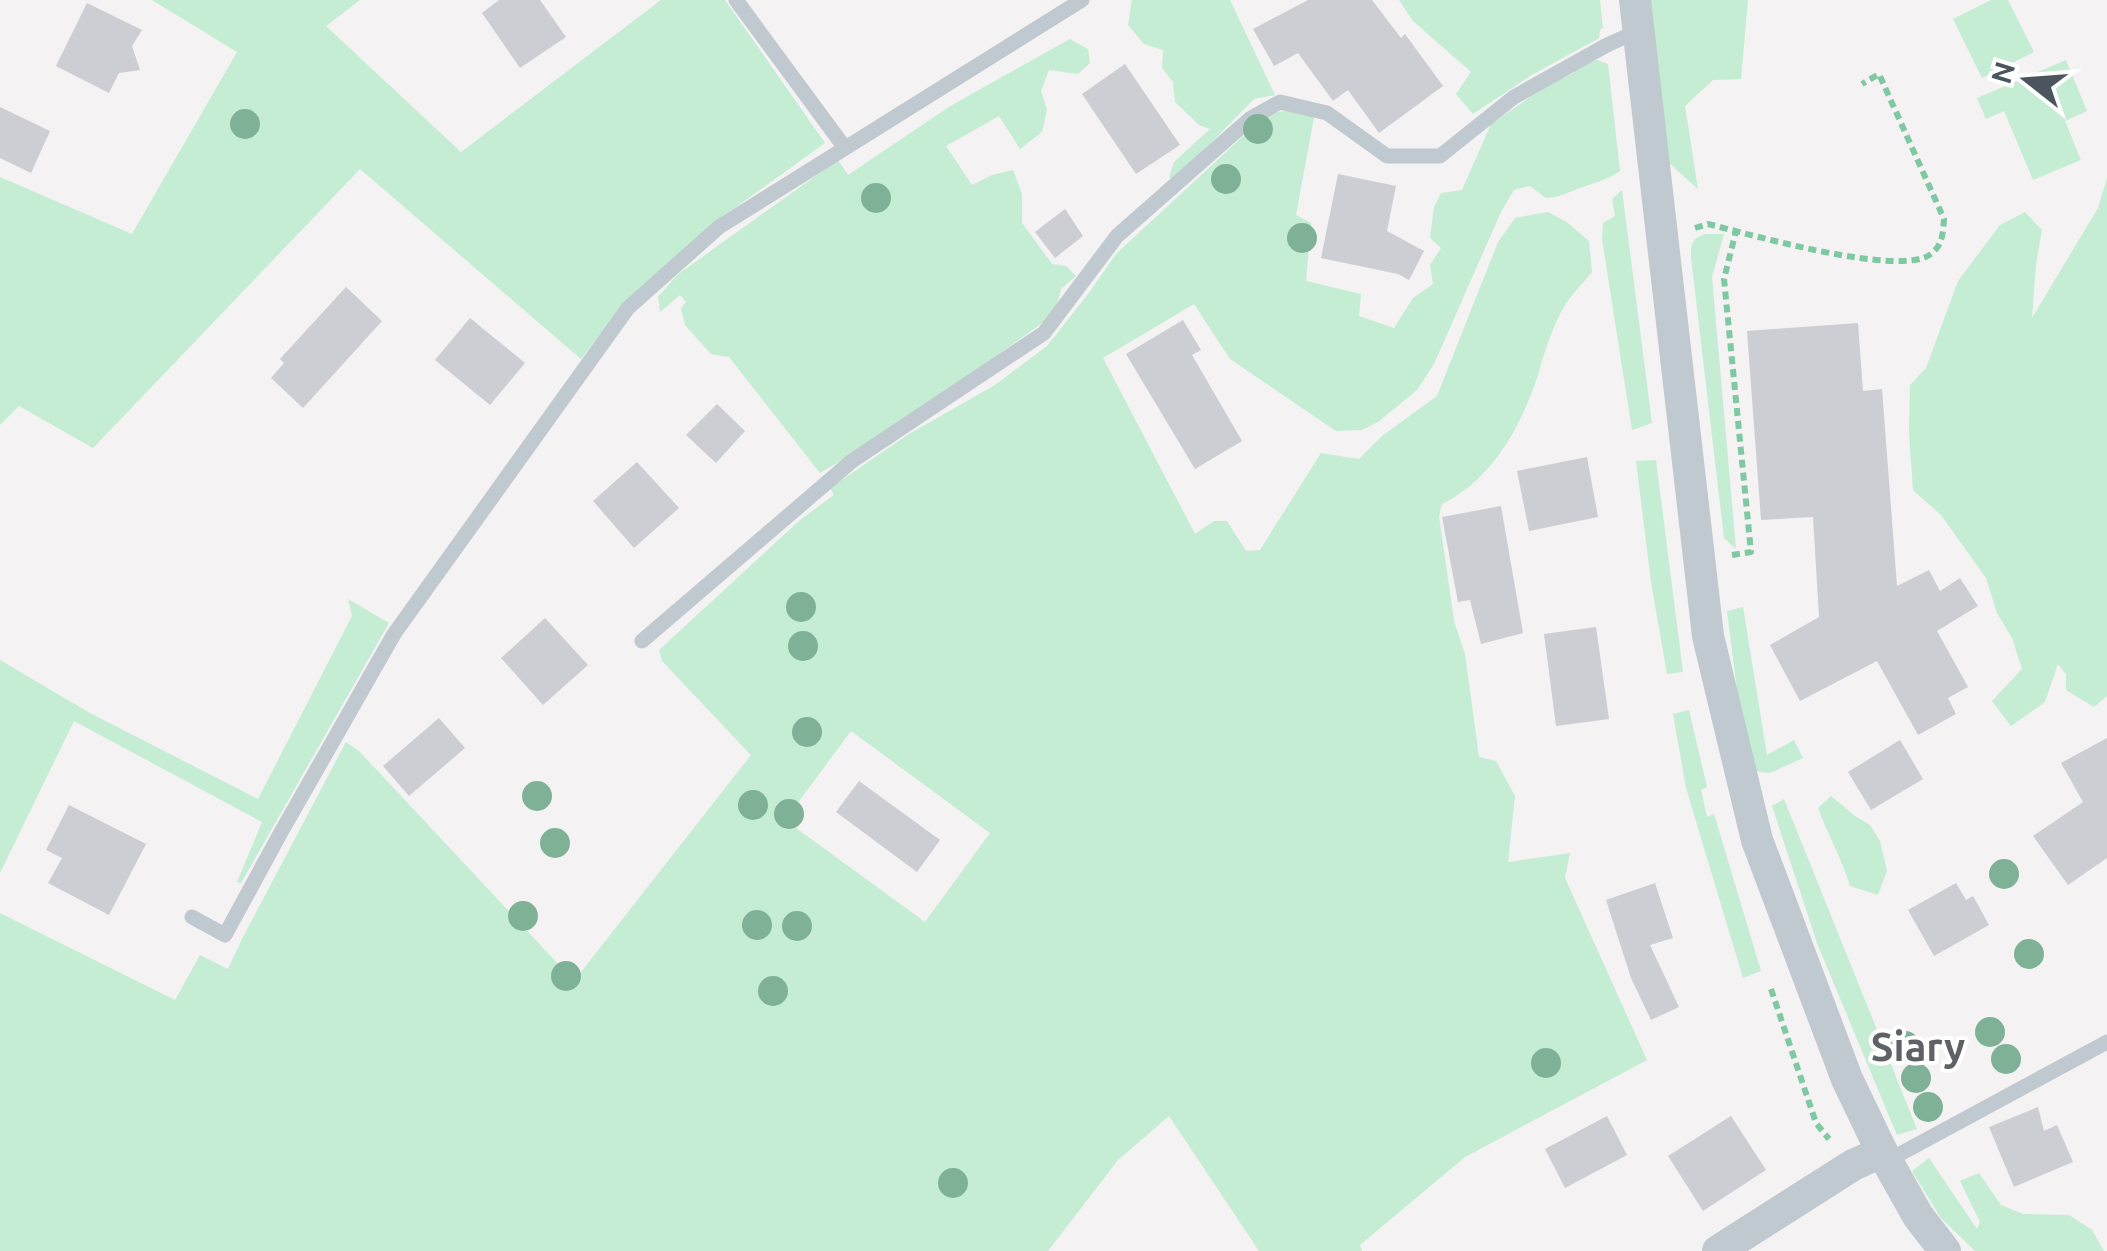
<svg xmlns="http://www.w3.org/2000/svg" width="2107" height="1251" font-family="Ubuntu,sans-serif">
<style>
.green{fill:#c4edd3;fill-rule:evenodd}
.building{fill:#ccced3}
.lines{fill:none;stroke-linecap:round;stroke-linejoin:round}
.path{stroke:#7ec9a2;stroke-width:6;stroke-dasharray:8 5;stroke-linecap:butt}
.lane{stroke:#c0c9cf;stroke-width:15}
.street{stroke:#c0c9cf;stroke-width:32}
.tree{fill:#7eb196}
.labels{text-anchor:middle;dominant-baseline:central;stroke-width:8;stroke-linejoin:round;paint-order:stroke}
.quarter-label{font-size:40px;font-weight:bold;fill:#5e6266;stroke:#fff}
</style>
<rect width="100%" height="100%" fill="#f4f2f2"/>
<g class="green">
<polygon points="152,0 360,0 326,26 461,152 661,0 725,0 825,143 714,223 623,304 581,359 360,169 93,448 19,406 0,425 0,177 132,234 237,52"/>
<polygon points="1132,0 1230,0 1275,95 1254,99 1173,182 1169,177 1174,162 1210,129 1199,125 1175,102 1173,82 1162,68 1163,50 1144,44 1128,25"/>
<polygon points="1399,0 1600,0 1603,28 1600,30 1599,38 1530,76 1473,114 1456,94 1471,72 1413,21"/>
<polygon points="1650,0 1748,0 1741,79 1713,80 1685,106 1698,189 1668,162"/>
<polygon points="1991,0 2008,0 2034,52 1982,78 1953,19"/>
<polygon points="1070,39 1088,49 1090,63 1078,74 1049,70 1041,91 1047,110 1042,132 1020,149 999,116 946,146 972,185 992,175 1013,170 1022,194 1022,223 1052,264 1066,266 1076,276 1061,289 1056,309 1045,321 891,431 820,473 729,357 711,354 685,325 681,308 686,302 680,295 660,312 658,297 677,275 838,160 848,175 952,105"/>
<path d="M 1597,60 L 1608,64 L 1620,171 C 1607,180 1594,183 1580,188 C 1567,193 1560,197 1546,198 L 1530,186 L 1514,190 L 1501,212 L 1434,364 L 1417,390 L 1378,422 L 1362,430 L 1336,431 L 1230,359 L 1194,304 L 1103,358 L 1195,534 L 1214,521 L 1227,521 L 1246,551 L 1260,550 L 1321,453 L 1359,459 L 1382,436 L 1437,396 L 1498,242 L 1515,218 L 1548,212 L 1568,223 L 1589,241 L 1592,272 C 1584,282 1574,292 1567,302 C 1553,323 1545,351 1538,375 C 1521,426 1493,479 1442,504 L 1439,516 L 1454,621 L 1465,654 L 1479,757 L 1496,761 L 1515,796 L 1508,862 L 1570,853 L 1565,878 L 1647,1060 L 1465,1157 L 1360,1245 L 1362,1251 L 1259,1251 L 1169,1116 L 1118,1160 L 1048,1251 L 0,1251 L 0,913 L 175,1000 L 200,955 L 228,969 L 242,939 L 346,742 L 359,751 L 574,981 L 751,755 L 662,661 L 659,650 L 800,520 L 834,495 L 830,488 L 909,434 L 995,385 L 1047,346 L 1089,293 L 1116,254 L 1267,114 L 1296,109 L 1315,112 L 1296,215 L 1311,223 L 1306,281 L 1361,294 L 1359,316 L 1394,328 L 1413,298 L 1433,284 L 1430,265 L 1441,248 L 1430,238 L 1434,207 L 1441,193 L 1462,190 L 1491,124 L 1552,82 L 1574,73 L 1574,67 ZM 851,731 L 990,833 L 925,922 L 785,820 Z"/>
<polygon points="2066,60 2087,111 2065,121 2081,160 2033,180 2004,111 1986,119 1977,98"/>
<polygon points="2107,178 2107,696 2094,707 2066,690 2066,674 2058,664 2045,702 2011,726 1992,701 2022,669 2012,638 1997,613 1986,578 1941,515 1913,490 1909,433 1910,385 1926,368 1958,281 2000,225 2025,212 2042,230 2036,264 2032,318 2098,208"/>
<polygon points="1622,190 1652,423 1632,430 1602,239 1603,223 1615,216 1612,199"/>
<path d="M 1705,234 L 1724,234 L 1712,277 L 1736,549 L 1724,538 L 1691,257 C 1691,243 1692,239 1705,234 Z"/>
<polygon points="1656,460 1683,672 1667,674 1651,582 1636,461"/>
<polygon points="348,599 389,623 241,883 237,882 262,822 74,721 0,873 0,660 88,712 258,799 352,616"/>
<polygon points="1743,607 1767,755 1794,740 1803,758 1770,773 1755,771 1744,744 1727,611"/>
<polygon points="1689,710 1707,787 1701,790 1707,817 1714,814 1761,971 1743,978 1686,788 1673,714"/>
<path d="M 1831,796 L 1855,816 L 1870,825 L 1880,841 L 1887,871 L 1878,895 L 1850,886 C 1842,859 1828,835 1818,808 Z"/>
<polygon points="1784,799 1917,1129 1897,1135 1817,943 1772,806"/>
<polygon points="1929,1158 1977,1229 1980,1222 1960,1181 1979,1173 2001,1205 2023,1214 2069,1215 2092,1230 2104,1251 1975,1251 1941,1218 1912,1171"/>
</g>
<g class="building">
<polygon points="499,0 540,0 566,37 520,68 482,13"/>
<polygon points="1308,0 1372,0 1401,38 1405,34 1443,86 1379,133 1348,90 1333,101 1298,53 1274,66 1253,29"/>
<polygon points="87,3 142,30 132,46 140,70 119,73 109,93 56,66"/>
<polygon points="1125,64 1180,145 1136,174 1082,94"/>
<polygon points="0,107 50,131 31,173 0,158"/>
<polygon points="1338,174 1396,186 1387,231 1424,251 1409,280 1398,274 1321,258"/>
<polygon points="1065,209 1083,236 1055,258 1035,232"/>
<polygon points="346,287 382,321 303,408 271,378 284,363 280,359"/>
<polygon points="470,318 525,363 490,405 435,360"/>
<polygon points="1183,320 1201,350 1192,355 1242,441 1195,469 1126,354"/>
<polygon points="1858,323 1863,391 1882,389 1897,586 1929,570 1940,591 1960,578 1978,606 1937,631 1968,687 1948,698 1956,714 1918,735 1877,661 1800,701 1770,645 1819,617 1813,517 1761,520 1747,331"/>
<polygon points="717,404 745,431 716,463 686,435"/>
<polygon points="1587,457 1598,517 1529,531 1517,471"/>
<polygon points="637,462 679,508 634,548 593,501"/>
<polygon points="1501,506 1523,633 1481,644 1470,600 1458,602 1442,517"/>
<polygon points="545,618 588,665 543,705 501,658"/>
<polygon points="1596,627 1609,719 1556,726 1544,634"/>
<polygon points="439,718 465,748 409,796 383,766"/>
<polygon points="2107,738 2107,858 2068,885 2033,836 2083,802 2061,763"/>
<polygon points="1900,740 1923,779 1871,810 1848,772"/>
<polygon points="859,781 940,840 917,872 836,812"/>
<polygon points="69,805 146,844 109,915 48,883 62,858 46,850"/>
<polygon points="1655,883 1673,938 1650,945 1679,1007 1651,1020 1631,978 1606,900"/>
<polygon points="1956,883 1966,900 1973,896 1989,925 1934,956 1908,910"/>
<polygon points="2038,1107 2044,1131 2057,1125 2073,1162 2014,1187 1989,1127"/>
<polygon points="1607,1116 1627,1155 1565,1188 1545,1149"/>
<polygon points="1731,1116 1766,1170 1703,1211 1668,1156"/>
</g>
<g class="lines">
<g class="path">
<path d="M 1695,228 L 1708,224 C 1749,234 1900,278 1931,254 C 1943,245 1943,232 1944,219 L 1879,74 L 1862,84"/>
<polyline points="1732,555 1751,552 1724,279 1736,231"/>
<polyline points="1771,989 1816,1123 1829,1139"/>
</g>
<g class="lane">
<polyline points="736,0 845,148"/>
<polyline points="642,641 852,461 1044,333 1117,236 1251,118 1280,102 1327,113 1387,156 1440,156 1514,97 1607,45 1638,31"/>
<polyline points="192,917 225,935 280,834 394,634 628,308 719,227 1082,0"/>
<polyline points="1887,1161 2107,1042"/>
</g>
<g class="street">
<polyline points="1635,0 1708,636 1757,840 1847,1079 1882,1152 1918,1216 1945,1251"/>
<polyline points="1718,1251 1853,1165 1882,1152"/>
</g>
</g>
<g class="tree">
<circle cx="245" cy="124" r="15"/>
<circle cx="1258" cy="129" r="15"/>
<circle cx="1226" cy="179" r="15"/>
<circle cx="876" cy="198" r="15"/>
<circle cx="1302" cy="238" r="15"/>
<circle cx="801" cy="607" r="15"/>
<circle cx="803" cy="646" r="15"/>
<circle cx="807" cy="732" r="15"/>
<circle cx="537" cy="796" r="15"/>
<circle cx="753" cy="805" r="15"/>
<circle cx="789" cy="814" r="15"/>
<circle cx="555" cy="843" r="15"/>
<circle cx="2004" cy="874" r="15"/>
<circle cx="523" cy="916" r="15"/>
<circle cx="757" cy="925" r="15"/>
<circle cx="797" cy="926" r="15"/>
<circle cx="2029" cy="954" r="15"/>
<circle cx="566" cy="976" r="15"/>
<circle cx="773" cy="991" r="15"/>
<circle cx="1990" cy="1032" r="15"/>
<circle cx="1905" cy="1046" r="15"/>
<circle cx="2006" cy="1059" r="15"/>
<circle cx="1546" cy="1063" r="15"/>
<circle cx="1916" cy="1078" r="15"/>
<circle cx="1928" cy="1107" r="15"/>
<circle cx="953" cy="1183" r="15"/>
</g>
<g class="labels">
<g class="quarter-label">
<text x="1918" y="1046">Siary</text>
</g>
</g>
<g transform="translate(2027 80) rotate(287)" stroke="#ffffff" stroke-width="8" paint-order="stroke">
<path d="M0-8L18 38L0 25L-18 38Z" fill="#4a555e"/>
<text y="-15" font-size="28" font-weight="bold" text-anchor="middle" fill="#4a555e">N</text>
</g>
</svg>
